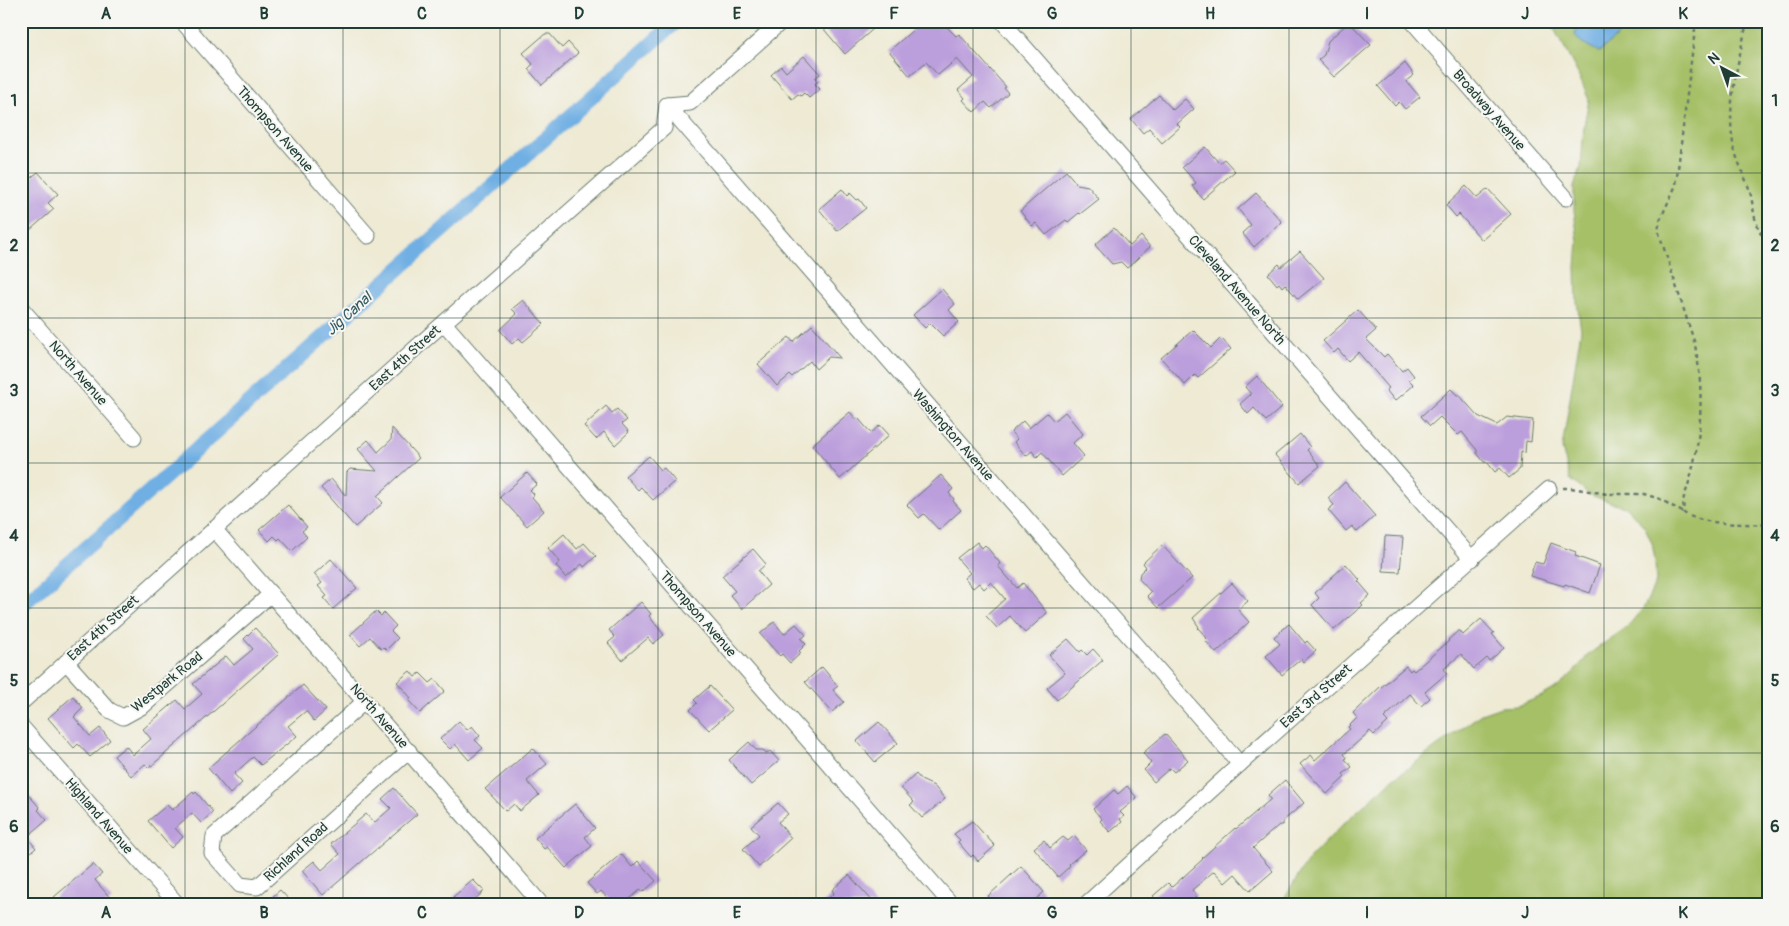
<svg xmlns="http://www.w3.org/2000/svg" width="1789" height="926" font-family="Pangolin,sans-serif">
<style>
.green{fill:#a5c066;stroke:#627e4d}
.water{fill:#70afe3;stroke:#48768c}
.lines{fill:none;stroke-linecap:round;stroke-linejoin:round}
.canal{stroke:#70afe3;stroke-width:15}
.building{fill:#bb9edc}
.street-casing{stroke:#677a6c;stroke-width:17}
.path{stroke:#677a6c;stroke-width:2.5;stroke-dasharray:4 4;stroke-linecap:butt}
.street{stroke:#fff;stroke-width:15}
.grid{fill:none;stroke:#1f3d34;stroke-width:1;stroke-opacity:0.55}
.labels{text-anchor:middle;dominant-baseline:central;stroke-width:4;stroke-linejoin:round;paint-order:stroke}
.street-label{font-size:14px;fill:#1f3d34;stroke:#f6f6f2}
.water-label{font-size:15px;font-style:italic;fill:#335a60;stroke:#f6f6f2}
.neatline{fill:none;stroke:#1f3d34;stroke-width:2}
.grid-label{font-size:16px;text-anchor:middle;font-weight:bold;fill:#1f3d34}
</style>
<rect width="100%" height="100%" fill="#f6f6f2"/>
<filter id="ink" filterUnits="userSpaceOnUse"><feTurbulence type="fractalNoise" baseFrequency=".02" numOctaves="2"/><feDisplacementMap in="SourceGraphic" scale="10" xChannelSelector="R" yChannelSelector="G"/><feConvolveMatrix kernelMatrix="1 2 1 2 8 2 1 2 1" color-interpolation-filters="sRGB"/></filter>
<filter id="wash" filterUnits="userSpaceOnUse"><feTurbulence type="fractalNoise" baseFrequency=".0096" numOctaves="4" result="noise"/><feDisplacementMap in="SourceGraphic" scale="20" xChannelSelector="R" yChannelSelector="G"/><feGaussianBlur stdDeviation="1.12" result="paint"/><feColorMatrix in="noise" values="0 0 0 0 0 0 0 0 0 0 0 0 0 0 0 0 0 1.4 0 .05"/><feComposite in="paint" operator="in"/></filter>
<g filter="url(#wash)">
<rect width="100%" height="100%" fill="#eeead4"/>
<polygon class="green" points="1550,21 1580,21 1576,35 1581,42 1599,52 1623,31 1618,21 1768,21 1768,905 1280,905 1309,859 1344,823 1392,780 1481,714 1501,707 1518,706 1542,696 1559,686 1575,671 1589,654 1627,627 1644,607 1656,582 1655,560 1652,543 1645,527 1627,508 1588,494 1570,479 1562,448 1581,330 1577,302 1576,267 1578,241 1574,211 1574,187 1581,167 1584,125 1589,100 1578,74"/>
<polygon class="water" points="1580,21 1618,21 1623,31 1599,52 1581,42 1575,35"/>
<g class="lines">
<polyline class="canal" points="21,606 677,21"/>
</g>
<g id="blocks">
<g class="building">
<polygon points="830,21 867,21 873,29 845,54 822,27"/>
<polygon points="923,21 941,21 956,36 959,34 1006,87 1004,88 1008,93 991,108 985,102 974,112 963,100 965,98 958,90 973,77 957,59 938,75 926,62 910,76 889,51"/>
<polygon points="1349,22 1371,45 1334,77 1318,60 1324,55 1328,41"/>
<polygon points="545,34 550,34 562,48 568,42 578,53 542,85 528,69 533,64 523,53"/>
<polygon points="804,56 820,74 815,78 818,81 815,84 820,89 809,98 804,93 801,96 798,94 792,99 771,75 781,66 786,72"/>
<polygon points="1405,63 1414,75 1406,81 1420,97 1405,109 1399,102 1395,106 1378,86"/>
<polygon points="1159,95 1173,110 1185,99 1194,109 1177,124 1180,127 1162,143 1149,128 1143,133 1131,119"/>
<polygon points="1205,147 1219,163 1224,159 1235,171 1203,199 1192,186 1196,183 1182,167"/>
<polygon points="1066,171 1077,184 1088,186 1099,199 1080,214 1079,213 1068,222 1066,220 1046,235 1036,223 1032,226 1020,211"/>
<polygon points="21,172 28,180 38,172 58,194 48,203 54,209 21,238"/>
<polygon points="1466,186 1477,198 1488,189 1511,214 1482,240 1459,214 1456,217 1446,205"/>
<polygon points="842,189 847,196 850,193 857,200 859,199 866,208 837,231 819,209"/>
<polygon points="1256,193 1282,222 1254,247 1242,233 1251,225 1238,209"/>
<polygon points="1114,228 1130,246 1141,236 1150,247 1127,268 1121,262 1112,264 1095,245"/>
<polygon points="1300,251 1324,278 1298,299 1285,284 1282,287 1279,283 1277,285 1268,274 1279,264 1281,267"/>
<polygon points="942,289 955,304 949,310 959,322 943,336 930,323 925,328 913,315"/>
<polygon points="523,300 544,324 523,342 519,338 512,344 500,330 517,314 512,309"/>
<polygon points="1358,310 1376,330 1366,339 1384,357 1387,354 1402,371 1407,367 1414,376 1409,380 1414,385 1395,401 1386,390 1389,388 1358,352 1348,361 1338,349 1334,353 1323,341"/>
<polygon points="812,325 840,358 829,357 816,369 810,361 792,377 790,375 777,386 758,364 789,337 793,342"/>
<polygon points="1193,330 1211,348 1221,338 1231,349 1198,378 1195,375 1185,385 1161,358"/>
<polygon points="1257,376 1282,407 1266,421 1254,408 1248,414 1240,404 1251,394 1245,387"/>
<polygon points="1451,389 1457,395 1459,395 1478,416 1497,425 1507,417 1533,420 1531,442 1526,441 1525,453 1521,452 1520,469 1509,478 1500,468 1495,472 1487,462 1484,462 1477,453 1477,450 1462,432 1458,435 1440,417 1430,426 1421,416"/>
<polygon points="606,406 612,413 617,409 627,420 622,424 629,432 615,445 604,432 596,439 584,426"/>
<polygon points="850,412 856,419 858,418 871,433 880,425 889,435 840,479 812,445"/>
<polygon points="1065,412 1083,434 1073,443 1084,456 1062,476 1042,452 1037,457 1032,451 1026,456 1014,442 1017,439 1011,432 1023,421 1029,428 1047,413 1054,421"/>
<polygon points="392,428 419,458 377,496 383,503 355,527 321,488 331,479 346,496 347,472 350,469 377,471 358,449 368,440 378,452 391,440"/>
<polygon points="1300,434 1310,447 1307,450 1320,466 1299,483 1275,455"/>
<polygon points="649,456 661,470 664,468 675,481 653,500 641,487 638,490 625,476"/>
<polygon points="527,473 537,484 530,490 534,494 532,497 544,511 527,526 500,497"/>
<polygon points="941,475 953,489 949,493 954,499 953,501 961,510 939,530 924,514 919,518 907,505"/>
<polygon points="1345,482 1375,516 1357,532 1352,526 1346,531 1328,510 1334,505 1328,498"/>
<polygon points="288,505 307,527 302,531 307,537 292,551 280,538 278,540 274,536 269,541 259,530"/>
<polygon points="564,534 577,549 584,543 596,556 584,567 582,564 566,578 556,566 560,562 548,548"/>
<polygon points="1385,536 1403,537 1400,572 1383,571"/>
<polygon points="977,542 982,548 985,545 1000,563 998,566 1017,588 1023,583 1047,613 1025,633 1010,616 997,628 986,616 1005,599 991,582 984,589 979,583 973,588 964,578 970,573 957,558"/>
<polygon points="1551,543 1576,552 1575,556 1600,565 1590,593 1565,584 1564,586 1530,576 1535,562 1543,564"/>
<polygon points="1162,545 1192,578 1158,608 1147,596 1151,592 1139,579 1140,573 1146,567 1143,563"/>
<polygon points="753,549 766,564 758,571 769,585 742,609 730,595 735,591 722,576"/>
<polygon points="331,559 357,588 333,609 324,598 327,596 318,586 322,583 314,574"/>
<polygon points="1346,564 1360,580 1358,581 1370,595 1361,603 1363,605 1334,630 1312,605 1319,598 1315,593"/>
<polygon points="1232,583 1248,601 1238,610 1249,622 1216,653 1205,640 1207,638 1198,628 1199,627 1193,618"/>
<polygon points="641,602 651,614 649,616 664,635 653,644 648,638 622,660 608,643 615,637 609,630"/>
<polygon points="376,611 381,616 384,613 396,626 391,631 398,638 386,650 383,647 381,649 370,637 360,646 350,635"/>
<polygon points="1481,619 1494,633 1492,634 1504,648 1489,661 1487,658 1474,669 1461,654 1444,669 1447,673 1425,692 1430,698 1421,706 1410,694 1384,718 1388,722 1374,735 1370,731 1344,754 1347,758 1345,759 1352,767 1343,774 1345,777 1327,794 1300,764 1311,755 1315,760 1350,729 1348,727 1357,718 1353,713 1380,687 1380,688 1406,666 1410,671 1412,669 1414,671 1449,641 1448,640 1459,630 1463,635"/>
<polygon points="774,622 784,634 796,624 806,635 801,639 806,644 799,651 801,653 790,663 782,654 780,656 760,634"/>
<polygon points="1289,624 1305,643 1307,641 1316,651 1303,662 1301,659 1282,675 1266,656 1280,644 1274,637"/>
<polygon points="255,628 279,654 149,768 145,764 131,776 114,756 126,746 133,755 151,739 143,729 177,700 185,709 202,694 193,684 226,656 234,665 253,649 244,639"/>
<polygon points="1068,639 1080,652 1082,650 1087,655 1093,649 1103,660 1057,700 1047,688 1065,673 1049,655"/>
<polygon points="822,667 838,686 833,690 844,702 832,712 805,682"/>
<polygon points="410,671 415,677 420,673 430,683 435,679 445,691 420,713 409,701 411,698 397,682"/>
<polygon points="303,685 326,710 314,721 306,711 288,726 297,736 261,765 253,757 234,774 242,783 230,794 208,768"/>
<polygon points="710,686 732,710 709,730 690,710 697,703 694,700"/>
<polygon points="73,696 83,708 74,717 90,736 100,728 110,740 90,757 78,744 74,748 48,718"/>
<polygon points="459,721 467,730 472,726 480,736 475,740 483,748 469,760 455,744 450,749 440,739"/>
<polygon points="879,722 898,743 875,762 857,741"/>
<polygon points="1165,734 1188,760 1174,772 1170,768 1154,782 1144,770 1151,763 1143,753"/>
<polygon points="749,742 756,750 763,750 766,754 770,751 779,761 751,785 729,760"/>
<polygon points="533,748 547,764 527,781 539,795 520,811 514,804 506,811 485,789"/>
<polygon points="916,774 921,780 934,786 945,799 922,818 910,805 914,802 901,788"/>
<polygon points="1285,780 1304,803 1283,821 1283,825 1279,825 1253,848 1273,871 1250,891 1235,874 1225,883 1214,871 1192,890 1196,895 1193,905 1161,905 1153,896 1168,883 1172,887 1203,859 1202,858 1235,828 1236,829 1271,799 1268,795"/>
<polygon points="21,786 40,808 38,810 47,820 27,837 36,848 27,855 21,849"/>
<polygon points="1127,786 1137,798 1120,812 1124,816 1120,819 1122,822 1110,832 1100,821 1102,819 1093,809 1114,790 1118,794"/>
<polygon points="394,788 417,814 323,895 302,871 314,861 322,870 340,854 331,844 366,814 374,823 391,808 382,799"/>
<polygon points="193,792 194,794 196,792 213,812 201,823 192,813 175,828 183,837 171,848 148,821 167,805 172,810"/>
<polygon points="778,803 788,814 778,822 791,838 759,867 743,849 759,835 751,826"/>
<polygon points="575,804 595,828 585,837 592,846 566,868 547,847 544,849 535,838"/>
<polygon points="972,821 995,846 978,861 973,855 971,857 958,842 960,840 954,834"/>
<polygon points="1074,836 1086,850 1069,864 1070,865 1068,868 1058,877 1034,848 1044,840 1050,848 1063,837 1068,841"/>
<polygon points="621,854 632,867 638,861 656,881 643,892 640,890 623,905 614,905 601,891 597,894 587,883"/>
<polygon points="93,864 102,874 95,880 112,900 106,905 60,905 54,897"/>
<polygon points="1021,866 1044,892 1030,905 1012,905 1006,899 1000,905 996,905 988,896"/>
<polygon points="849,875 876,905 821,905 834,893 832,890"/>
<polygon points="473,880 484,891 469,905 460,905 453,897"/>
<polygon points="280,890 294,905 263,905"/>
</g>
</g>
</g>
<g filter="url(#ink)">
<use href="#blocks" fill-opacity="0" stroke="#677a6c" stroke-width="1"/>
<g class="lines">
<g class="street-casing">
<g id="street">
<polyline points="182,21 368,236"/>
<polyline points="1002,21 1472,559"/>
<polyline points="1412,21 1566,198"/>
<polyline points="667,105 1240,764"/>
<polyline points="21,308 134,438"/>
<polyline points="444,323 952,905"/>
<polyline points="214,529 542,905"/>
<polyline points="66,662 109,710 123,717 143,706 271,594"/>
<polyline points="365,701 214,836 212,853 240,885 257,887 409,751"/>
<polyline points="21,703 429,336 664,128 667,105 690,103 782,21"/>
<polyline points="21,726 178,905"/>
<polyline points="1085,905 1240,764 1549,489"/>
</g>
</g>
<g class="path">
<path d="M 1696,21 L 1676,185 L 1660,220 L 1658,230 L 1694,341 C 1706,392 1701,452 1683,500 L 1684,513 C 1705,526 1743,523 1768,525"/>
<path d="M 1747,21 C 1739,62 1725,106 1734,148 C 1738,163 1745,177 1750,191 C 1752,200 1753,209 1755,218 C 1758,228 1762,237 1768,246"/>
<polyline points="1563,488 1571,488 1607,494 1644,494 1660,499 1684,513"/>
<polyline points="1768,492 1768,494"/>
</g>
<use href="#street" class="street"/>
</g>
</g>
<path class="grid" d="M 185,21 L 185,905M 343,21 L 343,905M 500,21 L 500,905M 658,21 L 658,905M 816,21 L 816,905M 973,21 L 973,905M 1131,21 L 1131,905M 1289,21 L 1289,905M 1446,21 L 1446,905M 1604,21 L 1604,905M 21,173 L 1768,173M 21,318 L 1768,318M 21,463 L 1768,463M 21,608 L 1768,608M 21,753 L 1768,753"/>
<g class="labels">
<g class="street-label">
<text transform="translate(1489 110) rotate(49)">Broadway Avenue</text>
<text transform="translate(275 129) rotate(49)">Thompson Avenue</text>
<text transform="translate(1237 290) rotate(49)">Cleveland Avenue North</text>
<text transform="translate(405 358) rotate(-42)">East 4th Street</text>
<text transform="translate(78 373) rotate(49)">North Avenue</text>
<text transform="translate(953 435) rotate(49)">Washington Avenue</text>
<text transform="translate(698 614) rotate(49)">Thompson Avenue</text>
<text transform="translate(103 628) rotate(-42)">East 4th Street</text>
<text transform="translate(167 682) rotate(-39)">Westpark Road</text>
<text transform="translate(1316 696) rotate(-41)">East 3rd Street</text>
<text transform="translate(379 716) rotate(49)">North Avenue</text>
<text transform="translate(99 816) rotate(49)">Highland Avenue</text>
<text transform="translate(296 852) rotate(-42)">Richland Road</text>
</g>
<g class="water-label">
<text transform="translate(349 314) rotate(-42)">Jig Canal</text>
</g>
</g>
<rect width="1789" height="926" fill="none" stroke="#f6f6f2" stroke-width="55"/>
<g transform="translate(1722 68) rotate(319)" stroke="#f6f6f2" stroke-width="4" paint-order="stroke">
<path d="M0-4L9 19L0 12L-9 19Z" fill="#1f3d34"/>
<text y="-8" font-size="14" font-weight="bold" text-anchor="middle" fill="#1f3d34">N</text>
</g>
<rect x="28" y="28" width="1734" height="870" class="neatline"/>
<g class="grid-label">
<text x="106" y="19">A</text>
<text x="264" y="19">B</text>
<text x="422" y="19">C</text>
<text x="579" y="19">D</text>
<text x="737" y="19">E</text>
<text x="894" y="19">F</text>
<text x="1052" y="19">G</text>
<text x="1210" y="19">H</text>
<text x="1367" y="19">I</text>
<text x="1525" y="19">J</text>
<text x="1683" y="19">K</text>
<text x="14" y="106">1</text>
<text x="1775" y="106">1</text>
<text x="14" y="251">2</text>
<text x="1775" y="251">2</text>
<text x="14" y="396">3</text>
<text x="1775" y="396">3</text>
<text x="14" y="541">4</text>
<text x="1775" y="541">4</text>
<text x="14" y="686">5</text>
<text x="1775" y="686">5</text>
<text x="14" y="832">6</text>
<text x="1775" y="832">6</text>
<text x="106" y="918">A</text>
<text x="264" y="918">B</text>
<text x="422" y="918">C</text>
<text x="579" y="918">D</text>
<text x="737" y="918">E</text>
<text x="894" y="918">F</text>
<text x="1052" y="918">G</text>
<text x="1210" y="918">H</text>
<text x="1367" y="918">I</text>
<text x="1525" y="918">J</text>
<text x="1683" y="918">K</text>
</g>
</svg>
